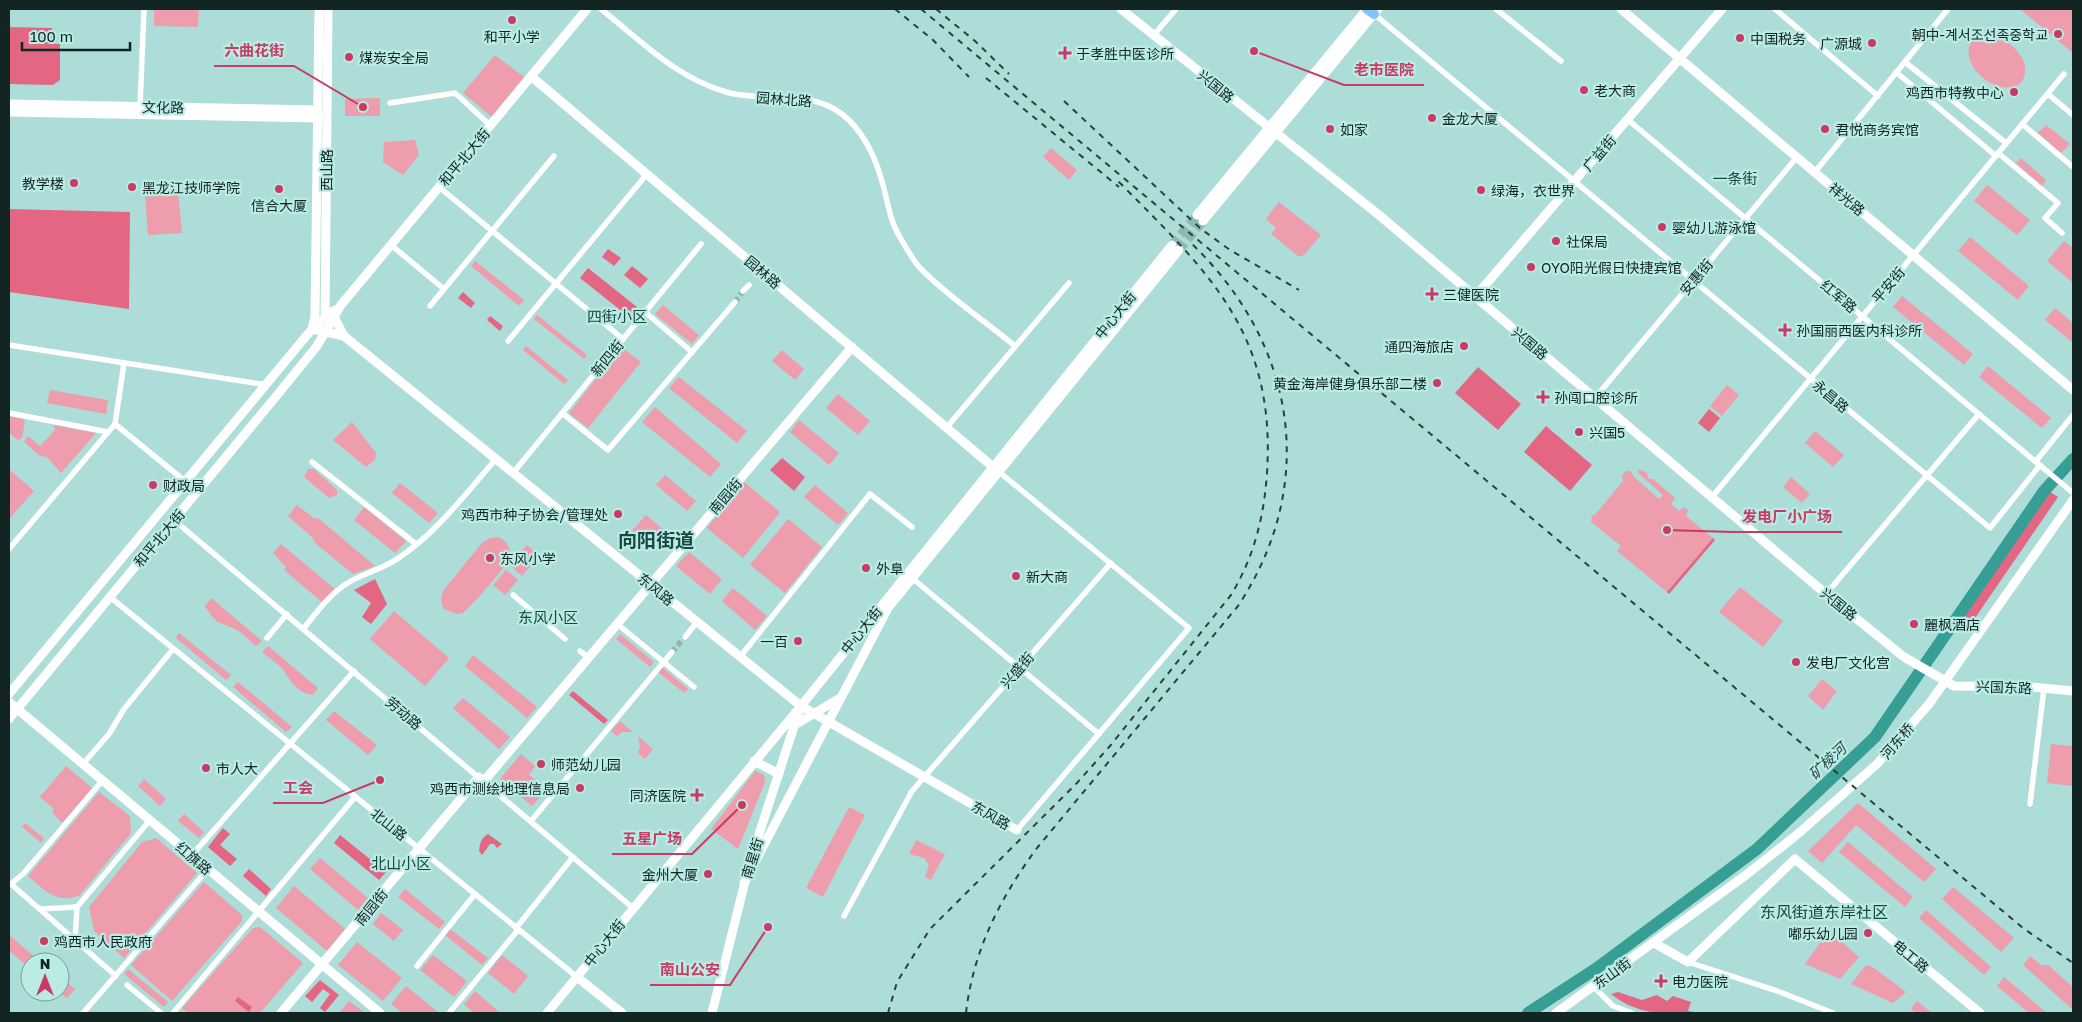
<svg xmlns="http://www.w3.org/2000/svg" width="2082" height="1022" font-family="'Golos Text','Noto Sans SC','Noto Sans KR',sans-serif">
<style>
.green{fill:#ed9dab}
.forest{fill:#e36683}
.lines{fill:none;stroke-linecap:round;stroke-linejoin:round}
.river{stroke:#379e96;stroke-width:12}
.street-tunnel{stroke:#8eb8b4;stroke-width:5.5;stroke-dasharray:5.5 3;stroke-linecap:butt}
.secondary-tunnel{stroke:#8eb8b4;stroke-width:9;stroke-dasharray:9 4.5;stroke-linecap:butt}
.street{stroke:#fff;stroke-width:5.5}
.secondary{stroke:#fff;stroke-width:9}
.highway{stroke:#89c2f8;stroke-width:10}
.rail{stroke:#2a413f;stroke-width:2;stroke-dasharray:6 6;stroke-linecap:butt}
.poi-dot{fill:#c93b63;stroke:#baebe5;stroke-width:2}
.labels{text-anchor:middle;dominant-baseline:central;stroke-width:4.5;stroke-linejoin:round;paint-order:stroke}
.poi-label{font-size:14px;fill:#122523;stroke:#baebe5;text-anchor:start}
.street-label{font-size:14px;fill:#122523;stroke:#baebe5}
.neighbourhood-label{font-size:15px;fill:#184642;stroke:#baebe5}
.water-label{font-size:15px;font-style:italic;fill:#294845;stroke:#baebe5}
.quarter-label{font-size:16px;fill:#184642;stroke:#baebe5}
.district-label{font-size:19px;font-weight:bold;fill:#184642;stroke:#baebe5}
.leader{fill:none;stroke:#c93b63;stroke-width:2}
.callout-dot{fill:#c93b63;stroke:#baebe5;stroke-width:2}
.callout-label{font-size:15px;text-anchor:middle;font-weight:bold;fill:#c93b63;stroke:#baebe5;stroke-width:4.5;stroke-linejoin:round;paint-order:stroke}
</style>
<rect width="100%" height="100%" fill="#adddd8"/>
<g class="green">
<polygon points="154,9 199,9 198,27 154,26"/>
<polygon points="2020,9 2073,9 2073,53"/>
<path d="M 1985,34 C 2006,34 2038,63 2020,84 C 1989,102 1944,46 1985,34 Z"/>
<polygon points="495,55 524,77 492,117 463,93"/>
<polygon points="380,98 380,116 345,116 345,99"/>
<polygon points="2046,125 2070,144 2061,153 2038,133"/>
<polygon points="415,140 419,155 403,175 383,162 384,142"/>
<polygon points="1051,148 1077,170 1069,180 1043,157"/>
<polygon points="2021,158 2046,180 2042,186 2016,163"/>
<polygon points="1987,185 2030,220 2017,235 1974,201"/>
<polygon points="178,193 182,233 148,235 145,195"/>
<polygon points="1279,202 1321,235 1303,256 1298,256 1271,234 1276,228 1266,219"/>
<polygon points="1970,237 2029,286 2018,300 1958,251"/>
<polygon points="2064,241 2073,248 2073,283 2047,261"/>
<polygon points="475,261 524,300 519,306 471,266"/>
<polygon points="1902,296 1973,354 1964,365 1893,307"/>
<polygon points="663,305 699,335 692,344 655,314"/>
<polygon points="2055,308 2073,323 2073,343 2045,320"/>
<polygon points="537,315 587,355 584,359 534,319"/>
<polygon points="526,346 568,380 564,384 523,350"/>
<polygon points="621,347 641,362 588,428 569,413"/>
<polygon points="782,350 804,369 795,380 772,361"/>
<polygon points="1988,366 2051,418 2042,428 1979,377"/>
<polygon points="679,377 747,431 737,443 669,388"/>
<polygon points="1727,385 1739,395 1722,416 1710,406"/>
<polygon points="50,390 108,400 106,414 47,403"/>
<polygon points="838,394 870,421 858,435 826,408"/>
<polygon points="655,407 721,464 710,477 642,422"/>
<polygon points="9,416 23,419 25,422 22,438 18,440 9,433"/>
<polygon points="799,420 839,453 829,465 790,432"/>
<polygon points="352,422 376,453 375,460 366,467 333,440"/>
<polygon points="54,425 96,433 61,473 47,457 40,456 24,442 28,436 40,446 55,430"/>
<polygon points="1815,431 1844,455 1833,467 1805,443"/>
<polygon points="9,469 34,491 9,519"/>
<polygon points="308,469 314,469 337,490 337,495 329,498 304,477"/>
<polygon points="1638,469 1647,473 1649,479 1653,479 1675,498 1671,504 1679,511 1684,507 1688,510 1686,516 1713,538 1667,592 1617,551 1621,546 1591,522 1592,515 1595,515 1623,481 1622,475 1627,471 1631,471 1634,477 1659,499 1663,495 1639,474"/>
<polygon points="665,475 696,501 687,511 656,485"/>
<polygon points="1791,477 1810,494 1802,503 1783,487"/>
<polygon points="744,482 780,512 743,558 707,528"/>
<polygon points="400,483 438,513 429,523 392,493"/>
<polygon points="815,485 848,513 838,525 804,497"/>
<polygon points="297,505 315,519 318,518 375,566 353,574 315,543 313,538 288,516"/>
<polygon points="364,507 406,541 395,553 354,520"/>
<polygon points="646,515 665,531 650,548 631,532"/>
<polygon points="788,519 822,547 785,593 750,565"/>
<path d="M 499,537 C 508,542 512,550 508,560 C 503,571 473,604 463,613 L 456,614 L 444,609 C 440,600 440,595 446,587 L 482,543 L 490,538 Z"/>
<polygon points="281,544 335,589 322,602 284,570 286,567 273,553"/>
<polygon points="527,545 539,556 522,576 510,565"/>
<polygon points="689,552 722,579 710,594 676,566"/>
<polygon points="506,570 518,580 505,595 493,585"/>
<polygon points="1740,587 1783,621 1763,647 1719,612"/>
<polygon points="733,588 767,616 755,630 722,601"/>
<path d="M 211,598 L 262,641 L 256,646 C 250,641 242,632 235,629 C 217,621 216,624 205,606 Z"/>
<polygon points="394,611 449,658 425,686 370,639"/>
<polygon points="179,633 231,675 226,680 176,638"/>
<polygon points="620,634 654,662 650,667 616,639"/>
<path d="M 268,646 L 318,688 L 313,695 C 298,693 291,683 284,671 C 279,664 269,658 262,652 Z"/>
<polygon points="473,655 537,707 527,718 465,666"/>
<polygon points="662,667 688,689 684,693 658,672"/>
<polygon points="1822,679 1837,691 1823,710 1808,696"/>
<polygon points="238,682 292,727 286,732 233,687"/>
<polygon points="463,698 510,737 499,749 453,708"/>
<polygon points="334,711 377,745 368,755 326,720"/>
<polygon points="620,721 633,732 622,732 617,736 611,731"/>
<polygon points="638,736 653,749 645,759 638,753 640,747"/>
<polygon points="2051,744 2073,746 2073,786 2047,783"/>
<polygon points="521,754 535,766 529,775 538,782 538,788 544,792 532,806 500,779"/>
<polygon points="66,766 92,788 62,823 52,812 54,809 40,797"/>
<polygon points="755,771 764,775 765,782 738,849 711,829"/>
<polygon points="144,779 166,799 160,806 138,786"/>
<path d="M 99,792 L 130,816 L 131,833 L 80,895 C 58,905 44,890 28,876 Z"/>
<polygon points="1858,803 1936,869 1924,882 1856,825 1822,863 1808,851"/>
<polygon points="849,807 865,815 823,897 806,888"/>
<polygon points="184,814 204,832 199,838 178,821"/>
<polygon points="25,823 44,838 41,843 22,827"/>
<polygon points="156,838 197,873 124,958 94,931 89,907 142,842"/>
<polygon points="916,840 945,854 931,880 925,877 929,865 924,858 909,854"/>
<polygon points="1848,842 1913,897 1905,907 1839,852"/>
<polygon points="320,858 368,898 358,910 310,869"/>
<polygon points="204,882 242,915 242,921 172,1001 131,965"/>
<polygon points="294,886 345,929 327,951 276,908"/>
<polygon points="1953,887 2014,938 2001,952 1942,899"/>
<polygon points="405,889 445,922 439,929 398,897"/>
<polygon points="1926,910 1991,967 1984,975 1919,918"/>
<polygon points="381,913 403,930 394,941 373,924"/>
<polygon points="260,927 303,963 260,1013 188,1013 182,1008 253,928"/>
<polygon points="450,929 488,958 482,965 445,935"/>
<polygon points="9,935 36,958 30,962 29,967 9,951"/>
<polygon points="1834,935 1859,957 1840,979 1805,964 1825,936"/>
<polygon points="357,942 402,978 383,1001 338,965"/>
<polygon points="433,955 467,981 454,997 420,970"/>
<polygon points="502,955 528,976 514,994 488,973"/>
<polygon points="2030,956 2041,965 2048,965 2073,987 2073,1010 2023,965"/>
<polygon points="1866,965 1874,968 1906,992 1893,1003 1851,984"/>
<polygon points="128,969 168,1002 164,1007 124,974"/>
<polygon points="60,976 75,989 67,998 59,992"/>
<polygon points="2004,977 2047,1013 2029,1013 1997,986"/>
<polygon points="406,986 439,1013 402,1013 391,1004"/>
<polygon points="475,991 499,1012 498,1013 474,1013 464,1004"/>
<polygon points="349,1001 365,1013 339,1013"/>
<polygon points="1917,1001 1932,1013 1916,1013 1911,1009"/>
</g>
<g class="forest">
<polygon points="9,27 52,28 52,44 60,44 60,80 53,85 9,84"/>
<polygon points="9,209 130,212 129,309 9,292"/>
<polygon points="608,249 621,258 614,266 602,257"/>
<polygon points="632,266 648,279 640,288 624,275"/>
<polygon points="588,268 637,307 629,317 580,278"/>
<polygon points="463,292 475,303 471,308 458,298"/>
<polygon points="490,316 503,326 500,331 487,320"/>
<polygon points="1478,367 1521,404 1498,430 1455,393"/>
<polygon points="1709,409 1720,418 1709,432 1698,423"/>
<polygon points="1546,426 1592,465 1570,491 1524,452"/>
<polygon points="782,458 805,477 794,491 770,470"/>
<polygon points="2050,492 2058,497 1973,621 1965,616"/>
<polygon points="1713,538 1715,540 1669,594 1667,592"/>
<polygon points="375,579 387,604 371,624 362,617 371,603 354,590"/>
<polygon points="573,691 608,720 604,724 569,695"/>
<polygon points="223,828 230,834 220,845 237,859 230,866 208,847"/>
<path d="M 488,834 L 502,844 L 497,848 L 494,844 L 490,844 L 482,855 L 479,851 C 480,843 481,838 488,834 Z"/>
<polygon points="340,835 386,872 379,880 334,843"/>
<polygon points="249,869 271,889 266,896 243,876"/>
<polygon points="320,980 339,995 325,1012 320,1008 330,994 323,989 312,1002 305,996"/>
<path d="M 1618,992 L 1642,1000 L 1657,995 L 1667,1001 L 1673,996 L 1691,1002 L 1688,1011 L 1701,1013 C 1666,1013 1640,1017 1611,994 Z"/>
<polygon points="238,997 252,1007 249,1012 235,1001"/>
</g>
<g class="lines">
<polyline class="river" points="1528,1013 1597,968 1757,849 1875,737 2044,491 2073,459"/>
<g class="street-tunnel">
<polyline points="735,302 743,291"/>
<polyline points="672,652 685,637"/>
</g>
<g class="secondary-tunnel">
<polyline points="1172,245 1197,215"/>
<polyline points="1179,250 1203,221"/>
</g>
<g class="street">
<path d="M 601,9 C 640,40 676,78 726,92 C 765,103 807,88 842,114 C 862,130 874,154 881,178 C 887,196 888,215 897,232 C 904,244 912,260 922,270 C 950,298 985,321 1015,346"/>
<polyline points="1496,9 1561,61"/>
<polyline points="1775,9 1878,96"/>
<polyline points="1374,14 1990,528 2040,465"/>
<polyline points="1153,36 1176,9"/>
<polyline points="1905,62 2006,143"/>
<polyline points="1896,72 1996,156"/>
<polyline points="2048,94 2073,115"/>
<polyline points="390,103 455,93 491,126"/>
<polyline points="140,106 144,9"/>
<polyline points="1627,119 2073,493"/>
<polyline points="2022,124 2073,167"/>
<polyline points="1998,153 2058,203 2045,218 2062,233"/>
<polyline points="1815,172 1948,9"/>
<polyline points="439,187 623,339"/>
<polyline points="391,245 444,289"/>
<polyline points="743,291 749,285"/>
<polyline points="430,306 554,156"/>
<polyline points="645,312 692,352"/>
<polyline points="508,341 647,174"/>
<polyline points="9,345 267,385"/>
<polyline points="1595,398 1797,157"/>
<polyline points="9,413 108,432"/>
<polyline points="562,413 608,450 735,302"/>
<polyline points="115,424 186,482"/>
<polyline points="947,427 1069,283"/>
<polyline points="2036,461 2073,415"/>
<polyline points="312,462 416,544"/>
<polyline points="998,471 1189,628 1017,830"/>
<polyline points="513,473 701,244"/>
<polyline points="1712,497 2064,74"/>
<polyline points="174,520 633,908"/>
<polyline points="9,549 115,424 124,363"/>
<polyline points="912,578 1099,734"/>
<polyline points="1826,594 1979,414"/>
<polyline points="513,595 565,639"/>
<polyline points="110,597 577,977"/>
<polyline points="621,627 694,687"/>
<path d="M 304,628 C 316,613 329,595 346,584 C 363,573 384,569 400,557 C 437,532 467,492 496,459"/>
<polyline points="685,637 697,622"/>
<polyline points="267,638 287,614"/>
<polyline points="580,651 589,658"/>
<polyline points="740,657 870,494 912,527"/>
<polyline points="83,764 109,734 124,709 173,649"/>
<polyline points="102,781 24,873 11,884 116,976"/>
<polyline points="2030,804 2044,688"/>
<polyline points="531,821 672,652"/>
<polyline points="192,855 354,671"/>
<polyline points="77,907 150,820"/>
<polyline points="40,909 77,907 75,940"/>
<polyline points="844,916 912,791 1111,563"/>
<polyline points="516,928 573,857"/>
<polyline points="1688,962 1780,992 1833,1013"/>
<polyline points="417,966 475,894"/>
<polyline points="127,985 161,1013"/>
<polyline points="1593,986 1613,1006 1632,1013"/>
<polyline points="83,1013 208,869"/>
<polyline points="173,1013 355,797"/>
<polyline points="449,1013 518,930"/>
</g>
<g class="secondary">
<polyline points="1121,9 1379,215 1826,594 1904,657 1954,686 2032,687 2073,691"/>
<polyline points="1621,9 2073,390"/>
<polyline points="532,77 993,467"/>
<polyline points="9,104 317,110"/>
<polyline points="9,112 321,118"/>
<polyline points="1197,215 1367,9"/>
<polyline points="1203,221 1378,9"/>
<polyline points="1475,297 1722,9"/>
<polyline points="332,313 344,336"/>
<polyline points="325,321 328,9"/>
<polyline points="312,329 344,336 801,706 1017,830"/>
<polyline points="312,329 315,316 319,9"/>
<polyline points="9,694 312,329 335,310"/>
<polyline points="9,702 380,1013"/>
<polyline points="9,719 278,394 317,346 341,305 587,9"/>
<polyline points="793,726 840,698"/>
<polyline points="754,761 779,774"/>
<polyline points="484,781 852,347"/>
<polyline points="749,865 799,711"/>
<polyline points="744,883 888,608 1179,250"/>
<polyline points="1654,943 1688,962 1795,859 1980,1013"/>
<polyline points="577,977 622,1013"/>
<polyline points="281,1013 479,777"/>
<polyline points="547,1013 801,706 1172,245"/>
<polyline points="712,1013 746,878"/>
<polyline points="1556,1013 1746,875 1799,833 1877,764 1929,704 2073,500"/>
</g>
<polyline class="highway" points="1367,9 1374,14"/>
<g class="rail">
<polyline points="895,9 933,40 969,77"/>
<polyline points="921,9 2023,928 2073,963"/>
<polyline points="936,9 975,41 1009,74"/>
<polyline points="986,78 1119,187"/>
<polyline points="1064,101 1201,229 1230,250 1299,290"/>
<path d="M 888,1013 L 897,982 L 930,929 L 1076,784 L 1110,746 L 1231,595 C 1254,557 1264,517 1267,473 C 1276,332 1208,272 1117,180"/>
<path d="M 966,1013 C 973,951 1000,898 1037,848 L 1238,606 C 1320,482 1295,342 1190,242"/>
</g>
</g>
<g class="poi-dot">
<circle cx="512" cy="20" r="5"/>
<circle cx="2058" cy="34" r="5"/>
<circle cx="1740" cy="38" r="5"/>
<circle cx="1872" cy="43" r="5"/>
<path d="M1062.5 45.5h5v5h5v5h-5v5h-5v-5h-5v-5h5z"/>
<circle cx="349" cy="57" r="5"/>
<circle cx="1584" cy="90" r="5"/>
<circle cx="2014" cy="92" r="5"/>
<circle cx="1432" cy="118" r="5"/>
<circle cx="1330" cy="129" r="5"/>
<circle cx="1825" cy="129" r="5"/>
<circle cx="74" cy="183" r="5"/>
<circle cx="132" cy="187" r="5"/>
<circle cx="279" cy="189" r="5"/>
<circle cx="1481" cy="190" r="5"/>
<circle cx="1662" cy="227" r="5"/>
<circle cx="1556" cy="241" r="5"/>
<circle cx="1531" cy="267" r="5"/>
<path d="M1429.5 286.5h5v5h5v5h-5v5h-5v-5h-5v-5h5z"/>
<path d="M1782.5 322.5h5v5h5v5h-5v5h-5v-5h-5v-5h5z"/>
<circle cx="1464" cy="346" r="5"/>
<circle cx="1437" cy="383" r="5"/>
<path d="M1540.5 389.5h5v5h5v5h-5v5h-5v-5h-5v-5h5z"/>
<circle cx="1579" cy="432" r="5"/>
<circle cx="153" cy="485" r="5"/>
<circle cx="618" cy="514" r="5"/>
<circle cx="490" cy="558" r="5"/>
<circle cx="866" cy="568" r="5"/>
<circle cx="1016" cy="576" r="5"/>
<circle cx="1914" cy="624" r="5"/>
<circle cx="798" cy="641" r="5"/>
<circle cx="1796" cy="662" r="5"/>
<circle cx="541" cy="764" r="5"/>
<circle cx="206" cy="768" r="5"/>
<circle cx="580" cy="788" r="5"/>
<path d="M694.5 787.5h5v5h5v5h-5v5h-5v-5h-5v-5h5z"/>
<circle cx="708" cy="874" r="5"/>
<circle cx="1868" cy="933" r="5"/>
<circle cx="44" cy="941" r="5"/>
<path d="M1658.5 973.5h5v5h5v5h-5v5h-5v-5h-5v-5h5z"/>
</g>
<g class="labels">
<g class="poi-label">
<text x="2048" y="34" text-anchor="end">朝中-계서조선족중학교</text>
<text x="512" y="36" text-anchor="middle">和平小学</text>
<text x="1750" y="38">中国税务</text>
<text x="1862" y="43" text-anchor="end">广源城</text>
<text x="1076" y="53">于孝胜中医诊所</text>
<text x="359" y="57">煤炭安全局</text>
<text x="1594" y="90">老大商</text>
<text x="2004" y="92" text-anchor="end">鸡西市特教中心</text>
<text x="1442" y="118">金龙大厦</text>
<text x="1340" y="129">如家</text>
<text x="1835" y="129">君悦商务宾馆</text>
<text x="64" y="183" text-anchor="end">教学楼</text>
<text x="142" y="187">黑龙江技师学院</text>
<text x="1491" y="190">绿海，衣世界</text>
<text x="279" y="205" text-anchor="middle">信合大厦</text>
<text x="1672" y="227">婴幼儿游泳馆</text>
<text x="1566" y="241">社保局</text>
<text x="1541" y="267">OYO阳光假日快捷宾馆</text>
<text x="1443" y="294">三健医院</text>
<text x="1796" y="330">孙国丽西医内科诊所</text>
<text x="1454" y="346" text-anchor="end">通四海旅店</text>
<text x="1427" y="383" text-anchor="end">黄金海岸健身俱乐部二楼</text>
<text x="1554" y="397">孙闯口腔诊所</text>
<text x="1589" y="432">兴国5</text>
<text x="163" y="485">财政局</text>
<text x="608" y="514" text-anchor="end">鸡西市种子协会/管理处</text>
<text x="500" y="558">东风小学</text>
<text x="876" y="568">外阜</text>
<text x="1026" y="576">新大商</text>
<text x="1924" y="624">麗枫酒店</text>
<text x="788" y="641" text-anchor="end">一百</text>
<text x="1806" y="662">发电厂文化宫</text>
<text x="551" y="764">师范幼儿园</text>
<text x="216" y="768">市人大</text>
<text x="570" y="788" text-anchor="end">鸡西市测绘地理信息局</text>
<text x="686" y="795" text-anchor="end">同济医院</text>
<text x="698" y="874" text-anchor="end">金州大厦</text>
<text x="1858" y="933" text-anchor="end">嘟乐幼儿园</text>
<text x="54" y="941">鸡西市人民政府</text>
<text x="1672" y="981">电力医院</text>
</g>
<g class="street-label">
<text transform="translate(1216 86) rotate(39)">兴国路</text>
<text transform="translate(784 99) rotate(4)">园林北路</text>
<text transform="translate(163 107) rotate(1)">文化路</text>
<text transform="translate(1599 153) rotate(-49)">广益街</text>
<text transform="translate(464 157) rotate(-50)">和平北大街</text>
<text transform="translate(326 170) rotate(-90)">西山路</text>
<text transform="translate(1847 199) rotate(40)">祥光路</text>
<text transform="translate(763 272) rotate(40)">园林路</text>
<text transform="translate(1696 277) rotate(-50)">安惠街</text>
<text transform="translate(1888 285) rotate(-50)">平安街</text>
<text transform="translate(1839 296) rotate(40)">红军路</text>
<text transform="translate(1115 315) rotate(-51)">中心大街</text>
<text transform="translate(1530 343) rotate(40)">兴国路</text>
<text transform="translate(607 358) rotate(-51)">新四街</text>
<text transform="translate(1831 396) rotate(40)">永昌路</text>
<text transform="translate(725 496) rotate(-50)">南园街</text>
<text transform="translate(159 538) rotate(-50)">和平北大街</text>
<text transform="translate(656 589) rotate(39)">东风路</text>
<text transform="translate(1839 604) rotate(39)">兴国路</text>
<text transform="translate(861 630) rotate(-51)">中心大街</text>
<text transform="translate(1017 670) rotate(-49)">兴盛街</text>
<text transform="translate(2004 687) rotate(2)">兴国东路</text>
<text transform="translate(404 713) rotate(40)">劳动路</text>
<text transform="translate(1897 741) rotate(-49)">河东桥</text>
<text transform="translate(991 815) rotate(30)">东风路</text>
<text transform="translate(389 824) rotate(39)">北山路</text>
<text transform="translate(194 858) rotate(40)">红旗路</text>
<text transform="translate(752 858) rotate(-73)">南星街</text>
<text transform="translate(371 907) rotate(-51)">南园街</text>
<text transform="translate(604 943) rotate(-51)">中心大街</text>
<text transform="translate(1911 956) rotate(40)">电工路</text>
<text transform="translate(1612 973) rotate(-36)">东山街</text>
</g>
<g class="neighbourhood-label">
<text x="1735" y="178">一条街</text>
<text x="617" y="316">四街小区</text>
<text x="548" y="617">东风小区</text>
<text x="401" y="863">北山小区</text>
</g>
<g class="water-label">
<text transform="translate(1827 761) rotate(-43)">矿棱河</text>
</g>
<g class="quarter-label">
<text x="1824" y="912">东风街道东岸社区</text>
</g>
<g class="district-label">
<text x="656" y="539">向阳街道</text>
</g>
</g>
<path class="leader" d="M363 107L294 66H214M1254 51L1344 85H1424M1667 530L1732 532H1842M380 780L323 803H273M742 805L692 854H612M768 927L730 985H650"/>
<g class="callout-dot">
<circle cx="363" cy="107" r="5"/>
<circle cx="1254" cy="51" r="5"/>
<circle cx="1667" cy="530" r="5"/>
<circle cx="380" cy="780" r="5"/>
<circle cx="742" cy="805" r="5"/>
<circle cx="768" cy="927" r="5"/>
</g>
<g class="callout-label">
<text x="254" y="56">六曲花街</text>
<text x="1384" y="75">老市医院</text>
<text x="1787" y="522">发电厂小广场</text>
<text x="298" y="793">工会</text>
<text x="652" y="844">五星广场</text>
<text x="690" y="975">南山公安</text>
</g>
<rect width="2082" height="1022" fill="none" stroke="#122523" stroke-width="20"/>
<g transform="translate(45 977)"><circle r="24" fill="#baebe5" stroke="#779c97"/>
<path d="M0-4L9 19L0 12L-9 19Z" fill="#c93b63"/>
<text y="-8" font-size="14" font-weight="bold" text-anchor="middle" fill="#122523">N</text>
</g>
<path d="M22 42v8h108v-8" fill="none" stroke="#122523" stroke-width="2.5"/>
<text x="30" y="42" font-size="15" fill="#122523" stroke="#baebe5" stroke-width="4" paint-order="stroke">100 m</text>
</svg>
